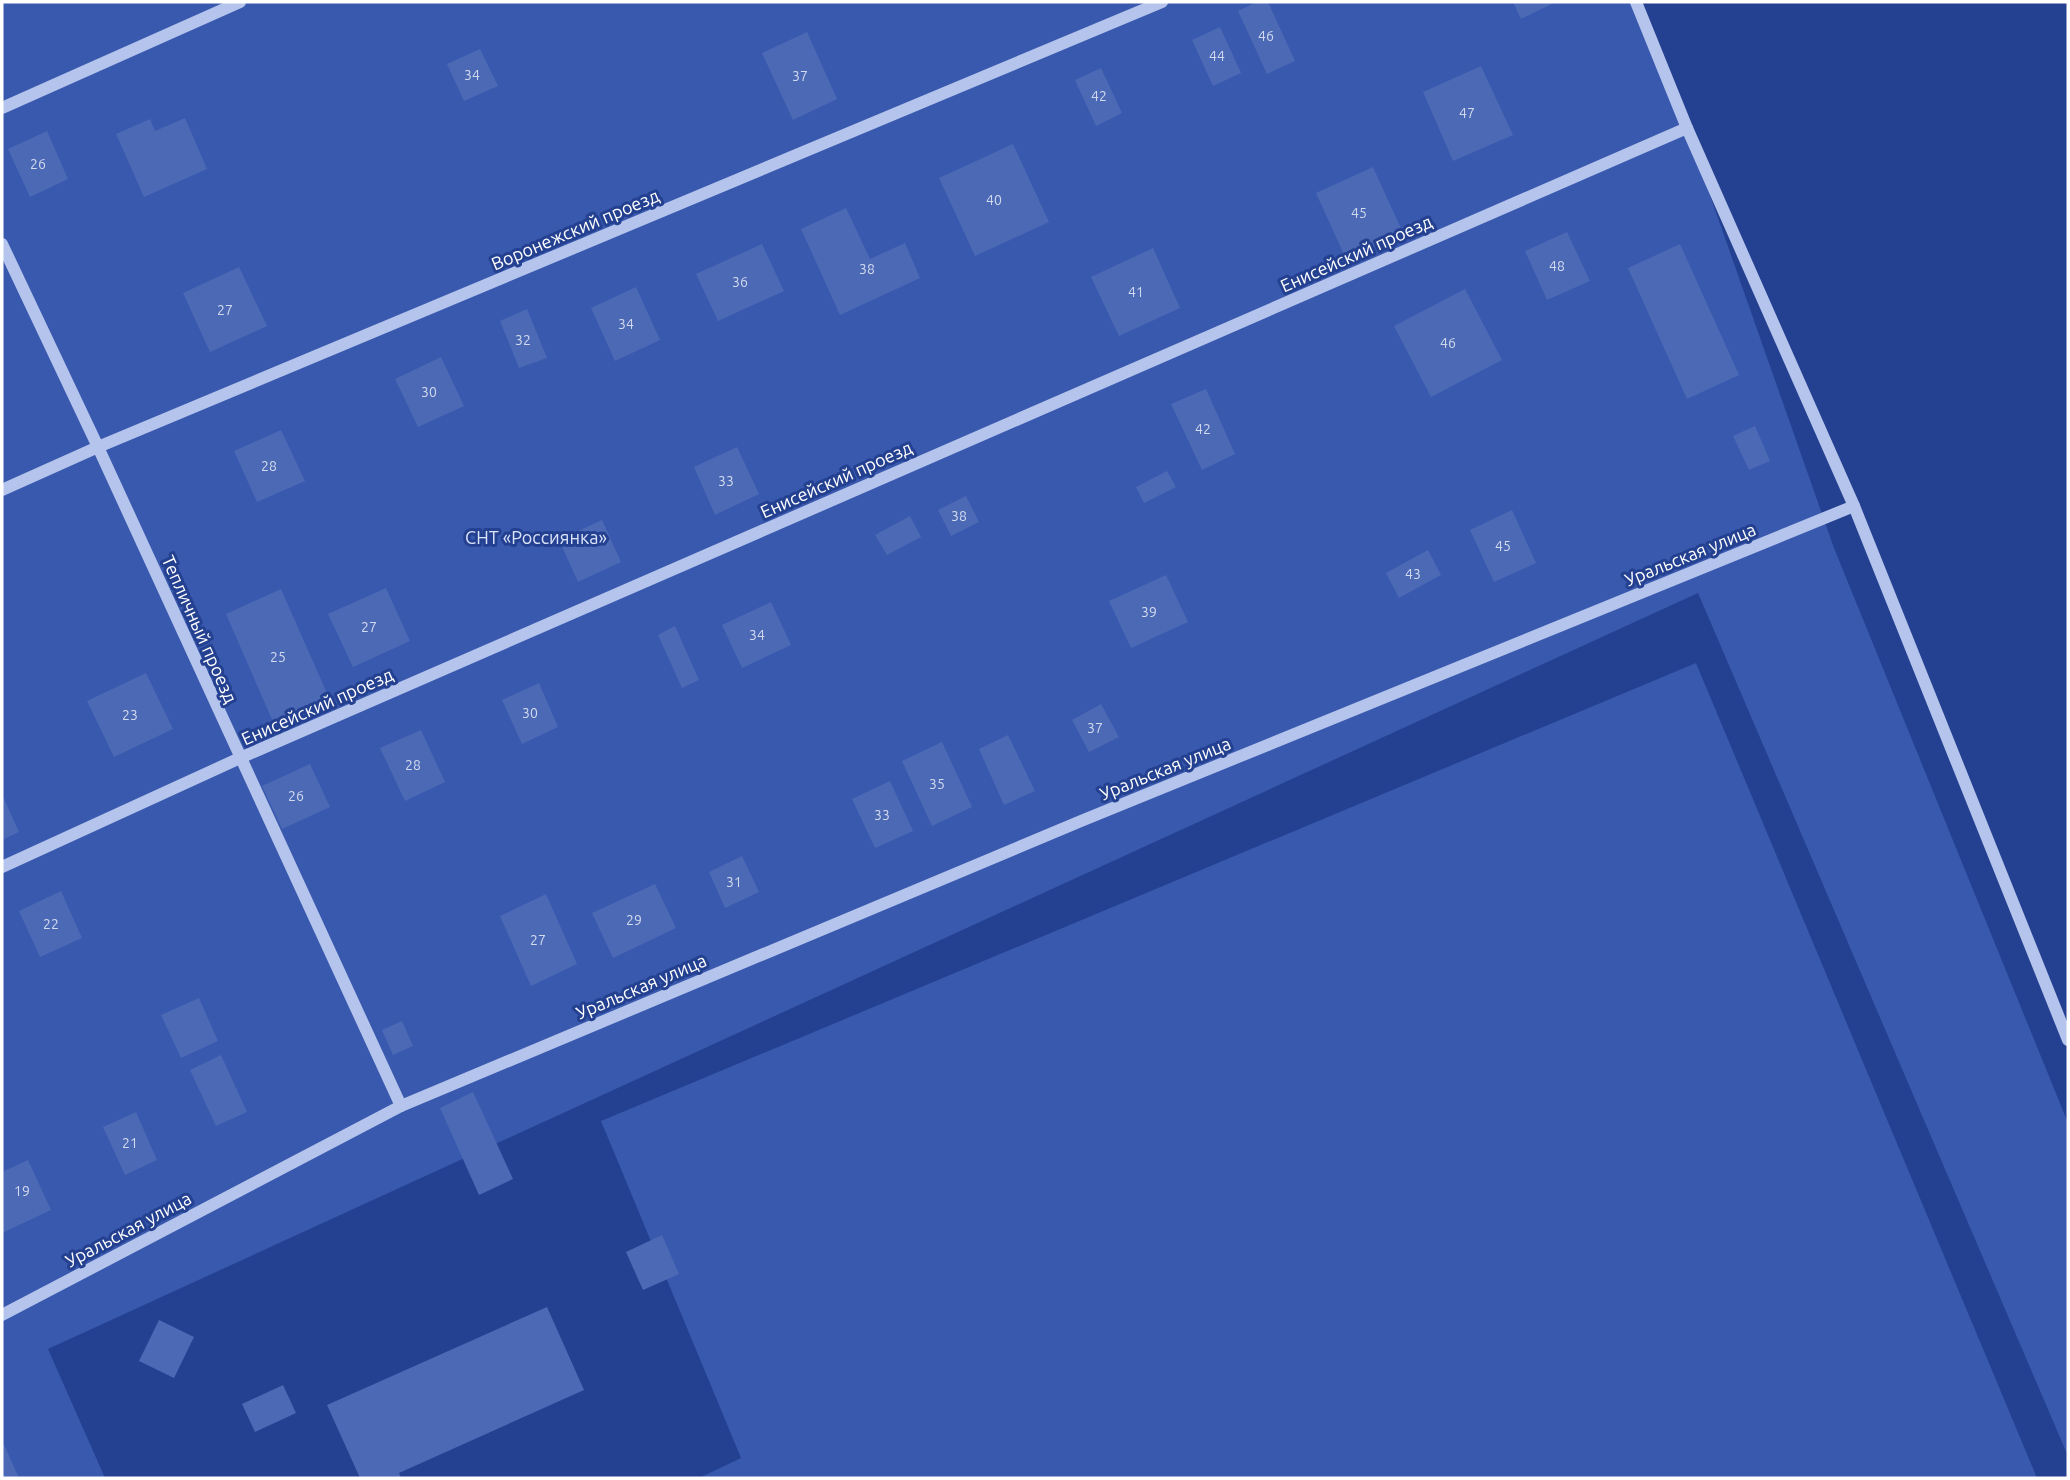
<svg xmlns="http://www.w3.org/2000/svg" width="2070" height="1480" font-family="Ubuntu,sans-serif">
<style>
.green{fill:#3859ad}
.building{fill:#4c69b6}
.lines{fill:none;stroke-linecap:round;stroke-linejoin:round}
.minor{stroke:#b5c4ec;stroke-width:12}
.labels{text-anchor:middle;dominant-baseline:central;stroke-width:6;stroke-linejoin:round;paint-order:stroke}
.number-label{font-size:14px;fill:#d2daed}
.street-label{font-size:18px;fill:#fff;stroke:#244090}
.park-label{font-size:18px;fill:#dae3f9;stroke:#244090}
</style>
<rect width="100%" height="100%" fill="#244090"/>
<g class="green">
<polygon points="2,2 1642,2 1834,548 2068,1123 2068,1456 1698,593 48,1349 105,1478 2,1478"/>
<polygon points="1696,663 2037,1478 699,1478 741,1458 601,1121"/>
</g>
<g class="building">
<polygon points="1257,2 1268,2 1295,61 1267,74 1238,11"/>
<polygon points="1513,2 1556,2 1521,19"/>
<polygon points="1220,27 1241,73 1213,86 1192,40"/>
<polygon points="807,32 837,99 793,120 762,53"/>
<polygon points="480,49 498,86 464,101 447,64"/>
<polygon points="1481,66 1513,135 1453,161 1423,92"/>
<polygon points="1101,68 1122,113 1096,126 1075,80"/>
<polygon points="185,118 207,169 144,197 116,134 150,119 155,131"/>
<polygon points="47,131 68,179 30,197 8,149"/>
<polygon points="1013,144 1049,222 975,256 939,178"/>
<polygon points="1373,167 1403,233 1346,259 1316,193"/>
<polygon points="846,208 870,259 905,243 920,278 840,315 801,229"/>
<polygon points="1567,232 1590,281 1547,300 1525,251"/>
<polygon points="762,244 784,291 718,321 696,274"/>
<polygon points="1680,244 1739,375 1687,399 1628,268"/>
<polygon points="1153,248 1180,308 1119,336 1091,277"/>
<polygon points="239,267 267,326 210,352 183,293"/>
<polygon points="636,287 660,340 615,361 591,308"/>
<polygon points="1465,289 1502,360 1431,397 1394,326"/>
<polygon points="527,309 547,358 519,368 500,321"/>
<polygon points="441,357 464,406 418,427 395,379"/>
<polygon points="1206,389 1235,454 1202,470 1171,404"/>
<polygon points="1755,426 1770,461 1749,470 1733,436"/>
<polygon points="281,430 305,481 257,502 234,451"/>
<polygon points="737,447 759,494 715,515 694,467"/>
<polygon points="1167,471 1176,487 1144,503 1136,487"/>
<polygon points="966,496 979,522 951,536 938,510"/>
<polygon points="1512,510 1536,563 1494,582 1470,530"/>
<polygon points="910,516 921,537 887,555 875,535"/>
<polygon points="602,520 621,562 578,582 559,540"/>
<polygon points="1428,550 1441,575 1399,598 1386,573"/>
<polygon points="1166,575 1188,622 1131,648 1109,601"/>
<polygon points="386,588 410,641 353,667 328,614"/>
<polygon points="281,589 330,700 274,724 226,614"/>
<polygon points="771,602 791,645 742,668 722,625"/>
<polygon points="675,626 699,680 682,688 658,635"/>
<polygon points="146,673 173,729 114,757 87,701"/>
<polygon points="539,683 558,727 522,744 502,700"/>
<polygon points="1101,704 1119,737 1089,752 1072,720"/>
<polygon points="421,730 445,782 405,801 380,748"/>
<polygon points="1008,735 1035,791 1004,805 979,749"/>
<polygon points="942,742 972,807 932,826 902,761"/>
<polygon points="310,764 330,807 282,829 262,786"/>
<polygon points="890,781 913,831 875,848 852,799"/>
<polygon points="2,794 19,832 2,840"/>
<polygon points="742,856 759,892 725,908 709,872"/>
<polygon points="655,884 676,928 613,958 592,913"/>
<polygon points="61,891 82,938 40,957 19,911"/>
<polygon points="546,894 577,964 531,986 500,916"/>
<polygon points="199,998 218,1041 181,1058 161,1015"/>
<polygon points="402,1021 413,1046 393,1055 382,1030"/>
<polygon points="221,1055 247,1112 216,1126 190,1070"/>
<polygon points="473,1092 513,1179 479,1195 440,1108"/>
<polygon points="136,1112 157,1160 125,1175 103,1127"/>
<polygon points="28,1160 51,1210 2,1233 2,1172"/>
<polygon points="662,1235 679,1274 643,1290 626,1252"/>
<polygon points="547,1307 584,1390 399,1473 401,1478 360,1478 327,1405"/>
<polygon points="159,1320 194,1337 174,1378 139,1361"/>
<polygon points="283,1385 296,1413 255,1432 242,1404"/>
<polygon points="2,1440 18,1476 13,1478 2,1478"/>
</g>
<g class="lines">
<g class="minor">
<polyline points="2,108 240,2"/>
<polyline points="2,244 98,447 401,1106"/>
<polyline points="2,490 98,447 1162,2"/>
<polyline points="1854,506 2068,1040"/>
<polyline points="2,867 240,758 1687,128"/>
<polyline points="2,1315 401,1106 1081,821 1854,506 1687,128 1636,2"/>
</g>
</g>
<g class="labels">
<g class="number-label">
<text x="1266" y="36">46</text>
<text x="1217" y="56">44</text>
<text x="472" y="75">34</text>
<text x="800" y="76">37</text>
<text x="1099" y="96">42</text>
<text x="1467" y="113">47</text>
<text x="38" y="164">26</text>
<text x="994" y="200">40</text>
<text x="1359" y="213">45</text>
<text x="1557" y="266">48</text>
<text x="867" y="269">38</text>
<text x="740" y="282">36</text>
<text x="1136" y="292">41</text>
<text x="225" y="310">27</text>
<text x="626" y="324">34</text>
<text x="523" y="340">32</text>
<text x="1448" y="343">46</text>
<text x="429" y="392">30</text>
<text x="1203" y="429">42</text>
<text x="269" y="466">28</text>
<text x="726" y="481">33</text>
<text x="959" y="516">38</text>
<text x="1503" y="546">45</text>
<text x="1413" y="574">43</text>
<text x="1149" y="612">39</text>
<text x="369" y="627">27</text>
<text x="757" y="635">34</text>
<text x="278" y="657">25</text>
<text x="530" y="713">30</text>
<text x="130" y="715">23</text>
<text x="1095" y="728">37</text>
<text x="413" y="765">28</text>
<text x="937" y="784">35</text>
<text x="296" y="796">26</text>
<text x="882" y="815">33</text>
<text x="734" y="882">31</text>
<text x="634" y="920">29</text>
<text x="51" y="924">22</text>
<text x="538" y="940">27</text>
<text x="130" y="1143">21</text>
<text x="22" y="1191">19</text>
</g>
<g class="street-label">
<text transform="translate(575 229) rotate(-23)">Воронежский проезд</text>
<text transform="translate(1356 253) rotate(-24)">Енисейский проезд</text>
<text transform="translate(836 479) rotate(-24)">Енисейский проезд</text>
<text transform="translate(1690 554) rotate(-22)">Уральская улица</text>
<text transform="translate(200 629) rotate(66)">Тепличный проезд</text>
<text transform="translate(317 706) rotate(-24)">Енисейский проезд</text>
<text transform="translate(1165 768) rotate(-22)">Уральская улица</text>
<text transform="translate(641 986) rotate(-23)">Уральская улица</text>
<text transform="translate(128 1229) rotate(-28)">Уральская улица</text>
</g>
<g class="park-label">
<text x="536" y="537">СНТ «Россиянка»</text>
</g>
</g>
<rect width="2070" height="1480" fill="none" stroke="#ffffff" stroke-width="7"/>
</svg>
